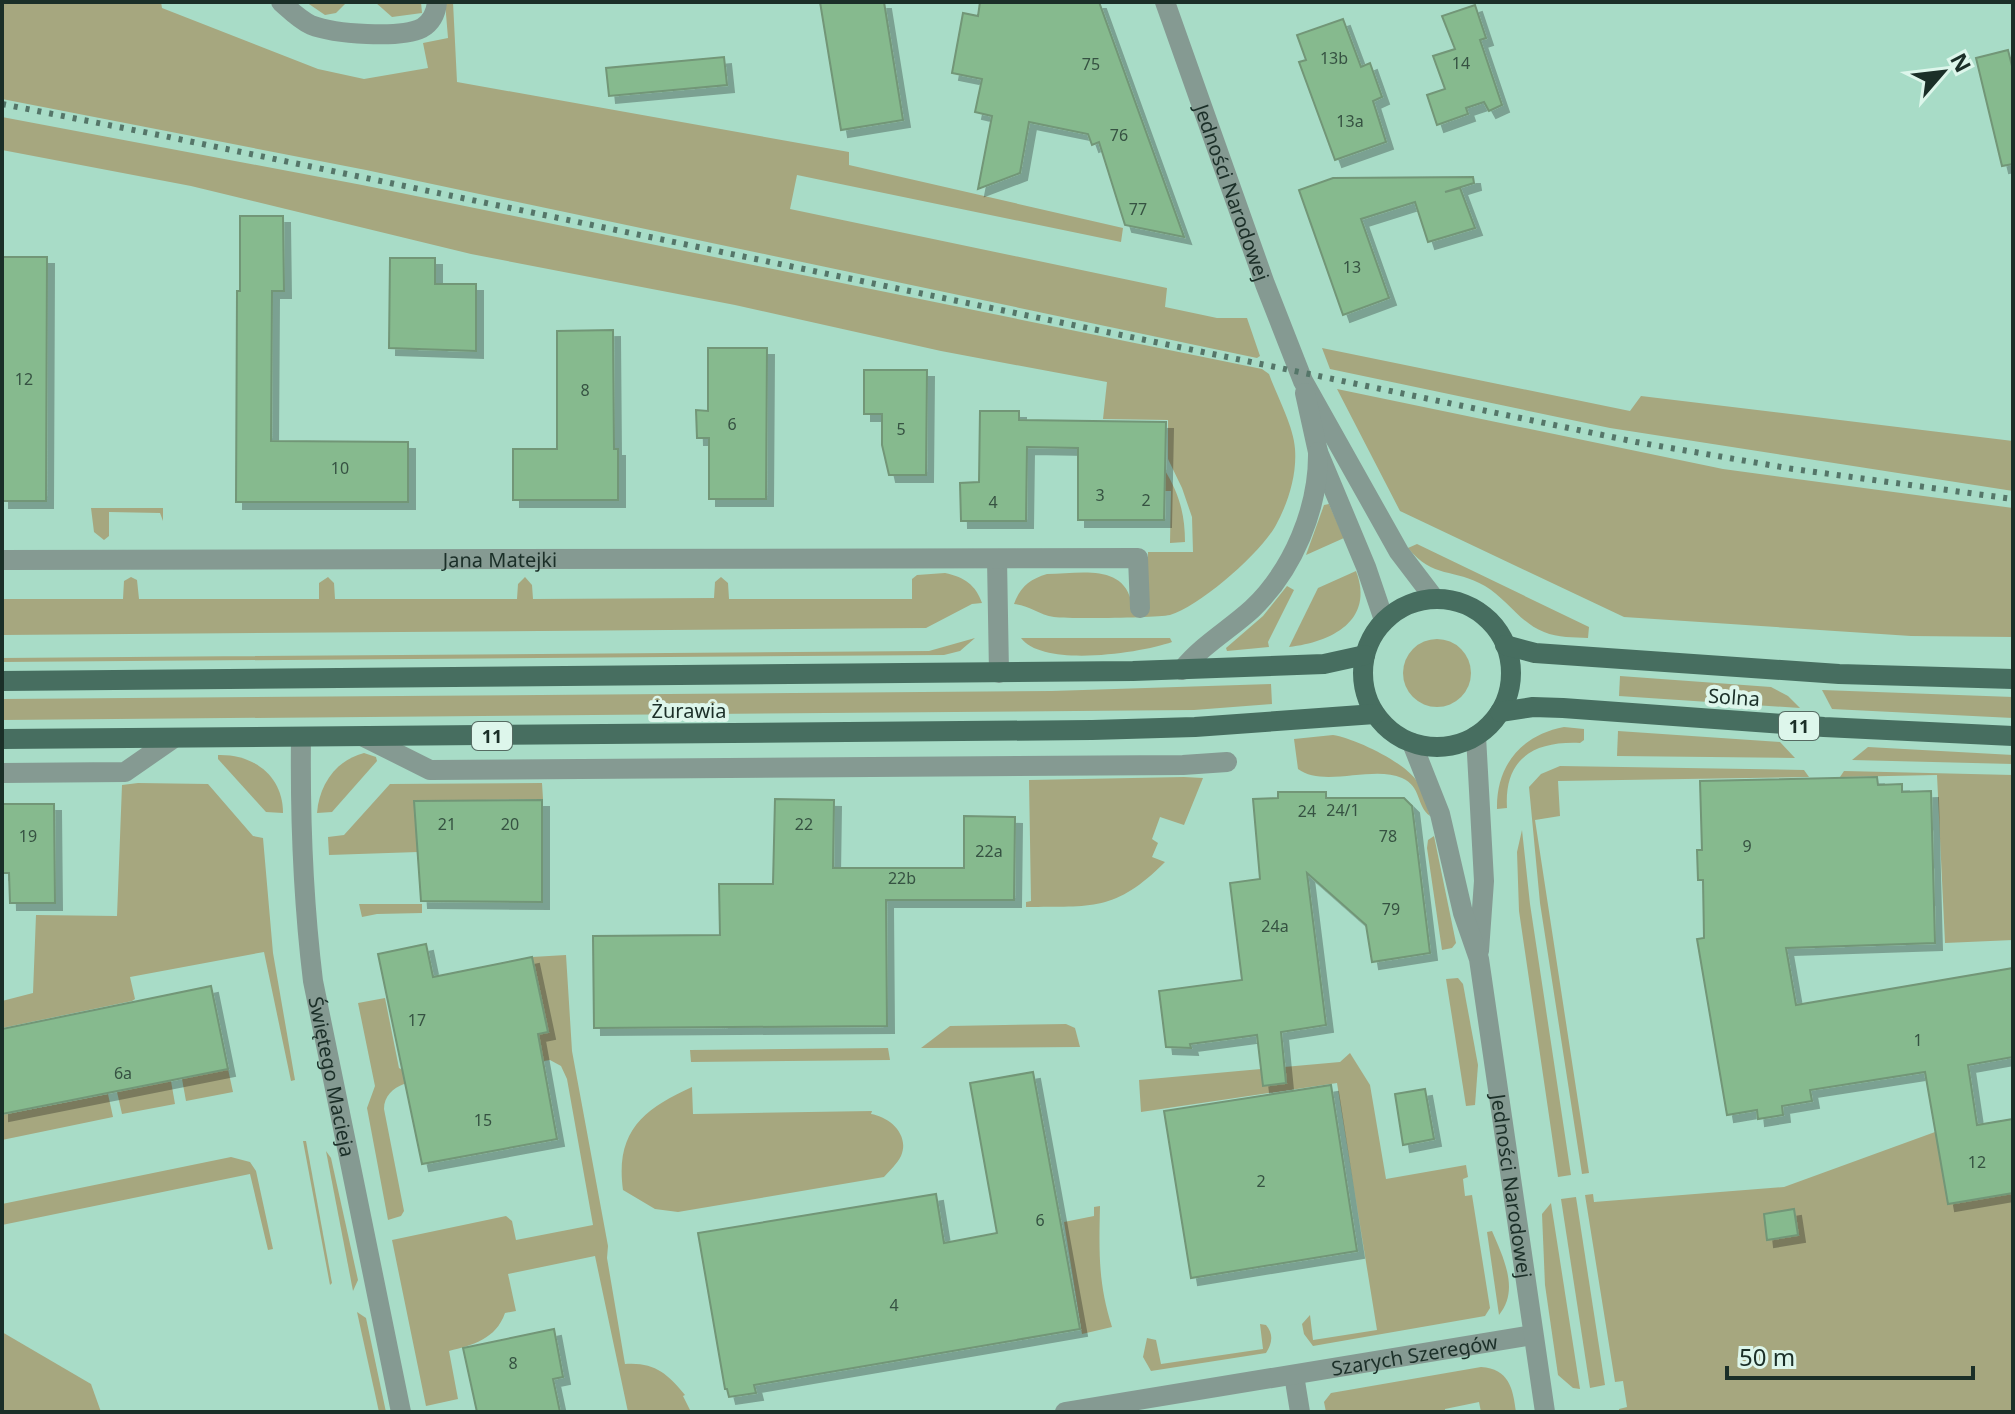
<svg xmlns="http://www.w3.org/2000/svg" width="2015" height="1414" font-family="'Noto Sans',sans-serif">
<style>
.green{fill:#a6a77f}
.building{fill:#86ba8e;stroke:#729677;stroke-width:2;filter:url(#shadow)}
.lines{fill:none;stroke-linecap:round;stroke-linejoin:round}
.minor{stroke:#859a92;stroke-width:20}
.tertiary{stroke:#859a92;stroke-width:20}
.primary{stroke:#476e60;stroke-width:20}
.rail{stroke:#557669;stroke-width:6;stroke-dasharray:4 8;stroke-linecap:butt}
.labels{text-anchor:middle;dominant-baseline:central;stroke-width:8;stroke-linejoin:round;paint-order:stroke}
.number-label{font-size:16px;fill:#365242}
.shield{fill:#ddf6eb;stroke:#556b62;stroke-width:2}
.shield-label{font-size:18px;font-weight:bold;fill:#1b2f28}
.street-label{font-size:20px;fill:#1b2f28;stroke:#ddf6eb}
</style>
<defs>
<filter id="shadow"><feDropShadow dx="7" dy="7" stdDeviation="0" flood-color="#0004"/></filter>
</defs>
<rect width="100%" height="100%" fill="#a8dcc7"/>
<g class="green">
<polygon points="2,2 161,2 162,8 318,69 364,79 428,68 423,43 448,38 445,2 453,2 457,82 849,152 849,165 1123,228 1121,242 797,175 790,209 1167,288 1165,307 1217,318 1247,318 1260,356 1257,358 366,170 2,99"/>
<polygon points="306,2 347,2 336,13 325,15"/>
<polygon points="375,2 421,2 422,13 392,17"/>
<path d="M 2,117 L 362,185 L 1262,369 L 1269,374 C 1277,396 1294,427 1295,449 C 1297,475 1288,503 1276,525 C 1261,553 1200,606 1170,615 C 1156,618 1069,619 1054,617 C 1039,615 1029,605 1014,604 C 1020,587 1030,579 1047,574 C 1077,574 1121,563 1131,600 L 1148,607 L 1148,552 L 1193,552 L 1192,517 L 1182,488 L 1168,459 L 1168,420 L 1103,419 L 1107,382 L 941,351 L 735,305 L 471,254 L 191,186 L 2,150 Z"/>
<polygon points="1322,348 1630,411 1641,396 2013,441 2013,491 1610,428 1330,369"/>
<polygon points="1337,389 1723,469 2013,508 2013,637 1911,636 1624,617 1400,511"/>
<path d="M 1164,469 C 1179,493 1185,514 1185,542 L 1170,543 L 1171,491 L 1165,491 Z"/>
<polygon points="1329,504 1344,538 1306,555 1324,505"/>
<polygon points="91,508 163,508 163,521 160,513 109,512 109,536 104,540 94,532"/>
<path d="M 1417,544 L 1589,627 L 1588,638 C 1574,637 1558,638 1544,632 C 1520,623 1507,599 1485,586 C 1454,568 1433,579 1408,548 Z"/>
<path d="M 1356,571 C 1375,621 1331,642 1289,647 L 1318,588 Z"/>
<path d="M 945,573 C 964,577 976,585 982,603 L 972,604 L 926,628 L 2,635 L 2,599 L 123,599 L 124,581 L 131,577 L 137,580 L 139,599 L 319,599 L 319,583 L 328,577 L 334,583 L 335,599 L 517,599 L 518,584 L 525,577 L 532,585 L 533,599 L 714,598 L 715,582 L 721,577 L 728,583 L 729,599 L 912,599 L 912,579 L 917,575 Z"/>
<polygon points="1287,586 1294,590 1268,642 1269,647 1227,651 1226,648 1263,616"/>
<polygon points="975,638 960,651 944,655 2,662 2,658 929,651"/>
<path d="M 1021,638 L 1170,638 L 1172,642 C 1141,653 1043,668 1021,638 Z"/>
<circle cx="1437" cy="673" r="34"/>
<polygon points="1620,676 1771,687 1788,696 1800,708 1619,696"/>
<polygon points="1271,684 1272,704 1194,710 2,720 2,699 1052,691"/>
<polygon points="1822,690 2013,697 2013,718 1832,709"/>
<path d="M 1564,727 L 1584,729 L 1584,740 L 1580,743 C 1533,741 1504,759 1507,808 L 1497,809 C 1496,766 1521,735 1564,727 Z"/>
<polygon points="1618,731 1780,742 1795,758 1617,756"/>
<path d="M 1333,735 C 1354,738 1404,762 1416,780 C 1423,791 1426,804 1430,816 C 1416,806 1422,787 1402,778 C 1373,765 1323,788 1298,769 L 1294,739 Z"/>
<polygon points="1868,747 2013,755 2013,764 1852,760"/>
<path d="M 364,753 L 376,757 L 377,761 L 332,812 L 317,813 C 319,785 336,760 364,753 Z"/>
<path d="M 218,755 C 254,754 283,776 283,813 L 266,812 L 218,759 Z"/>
<polygon points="1560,766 1804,770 1809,777 1558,781 1560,816 1535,820 1589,1173 1582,1174 1540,903 1529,787 1541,774"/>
<polygon points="1844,771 2013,775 2013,940 1945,943 1937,775 1840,777"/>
<path d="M 1184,777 L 1203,778 L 1184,825 L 1160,817 L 1152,839 L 1158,843 L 1152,857 L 1165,862 C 1115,912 1092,906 1026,907 L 1026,902 L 1031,901 L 1029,780 Z"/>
<polygon points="138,783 208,784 253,836 263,838 273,953 295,1080 291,1081 264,952 130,977 135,999 132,1001 2,1028 2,1001 33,993 36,915 117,916 122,785"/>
<polygon points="542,783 543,799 414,801 418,852 329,855 328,837 344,835 390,784"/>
<polygon points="1522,830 1530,904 1571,1175 1558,1177 1519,911 1517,852"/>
<polygon points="1434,836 1456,943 1452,948 1442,950 1427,848 1428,840"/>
<polygon points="359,904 422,904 422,913 377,914 362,917"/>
<path d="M 566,955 L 572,1051 L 608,1246 L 607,1258 L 625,1364 C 654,1362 667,1373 685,1395 L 683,1396 L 691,1412 L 628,1412 L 595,1256 L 508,1274 L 516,1311 L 505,1313 C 496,1339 473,1345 449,1351 L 458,1399 L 426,1406 L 392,1240 L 506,1216 L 512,1221 L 516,1240 L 593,1225 L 567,1079 L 561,1066 L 550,1060 L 404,1084 C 393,1088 384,1096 384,1109 L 404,1211 L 401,1216 L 388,1220 L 367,1108 L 375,1086 L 358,1003 L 385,998 L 399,1068 L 403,1070 L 457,1051 L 548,1032 L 532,957 Z"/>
<polygon points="1458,978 1463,984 1478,1065 1475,1105 1466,1106 1446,979"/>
<polygon points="1066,1024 1075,1028 1080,1047 921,1048 950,1026"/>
<polygon points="888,1048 890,1060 691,1062 690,1050"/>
<polygon points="1350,1053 1370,1085 1386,1179 1466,1165 1468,1177 1463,1179 1465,1196 1472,1195 1490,1308 1485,1316 1313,1346 1304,1334 1302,1324 1310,1315 1313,1340 1377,1330 1337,1083 1141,1112 1139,1080 1340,1062"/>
<polygon points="228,1069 233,1092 186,1101 182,1079"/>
<polygon points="171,1081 175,1104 122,1114 117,1092"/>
<path d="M 692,1087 L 693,1114 L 872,1111 L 871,1114 C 890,1117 910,1135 901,1156 C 897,1164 890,1170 884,1177 L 678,1212 L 655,1209 L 623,1190 C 615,1132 643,1109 692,1087 Z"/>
<polygon points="108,1094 113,1117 2,1140 2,1115"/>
<polygon points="2013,1119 2013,1412 1619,1412 1619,1409 1627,1407 1623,1381 1615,1382 1585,1195 1593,1194 1594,1202 1784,1187 1935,1132"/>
<polygon points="303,1141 306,1141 332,1283 330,1285"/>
<polygon points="326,1151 331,1158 358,1280 353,1291"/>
<polygon points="231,1157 250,1162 256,1171 273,1249 268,1250 250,1174 2,1225 2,1204"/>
<polygon points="1576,1197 1605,1385 1590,1388 1561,1199"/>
<polygon points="1551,1203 1580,1389 1573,1388 1558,1375 1545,1285 1542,1214"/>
<path d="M 1100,1206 C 1099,1252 1098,1283 1112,1327 L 1082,1334 L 1064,1222 L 1094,1216 L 1094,1207 Z"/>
<path d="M 1492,1231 C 1503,1257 1520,1290 1499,1315 L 1487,1232 Z"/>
<polygon points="357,1312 366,1318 386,1412 379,1412"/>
<path d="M 1260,1324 L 1266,1325 C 1274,1334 1272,1344 1266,1353 L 1151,1371 L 1143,1357 L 1147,1338 L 1156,1340 L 1161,1364 L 1263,1349 Z"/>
<polygon points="2,1332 91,1384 101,1412 2,1412"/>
<path d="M 1481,1367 C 1509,1369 1513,1388 1516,1412 L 1481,1412 L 1479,1402 L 1445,1409 L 1445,1412 L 1326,1412 L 1324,1402 L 1331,1393 Z"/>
</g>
<g class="building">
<polygon points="820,2 884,2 903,120 841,130"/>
<polygon points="980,2 1099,2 1184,237 1125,225 1099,142 1092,145 1088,134 1029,122 1020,173 978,189 992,116 975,112 982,79 952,73 963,13 978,16"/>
<polygon points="1475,5 1486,38 1480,40 1502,105 1489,111 1484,102 1466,108 1468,114 1437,125 1427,95 1445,89 1433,56 1455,49 1442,16"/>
<polygon points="1343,19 1361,67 1370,63 1382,97 1373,101 1386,142 1335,160 1299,62 1306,60 1297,35"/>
<polygon points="2008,50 2013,70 2013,164 2002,166 1976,58"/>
<polygon points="724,57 727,85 609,96 606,68"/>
<polygon points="1473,177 1474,183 1445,192 1460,188 1475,228 1428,242 1415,202 1361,219 1389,298 1343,315 1299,190 1333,178"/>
<polygon points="240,216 283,216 284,291 272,291 271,441 408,442 408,502 236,502 237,291 240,291"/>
<polygon points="2,257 47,257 46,501 2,501"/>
<polygon points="390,258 435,258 435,284 476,284 476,351 389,348"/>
<polygon points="613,330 614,449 618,449 618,500 513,500 513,449 557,449 557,331"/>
<polygon points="708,348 767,348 766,499 709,499 709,438 697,438 696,410 708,411"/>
<polygon points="864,370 927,370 926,475 889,475 882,445 882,414 864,414"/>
<polygon points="980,411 1019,411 1019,420 1166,422 1164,520 1078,520 1078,448 1027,447 1026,521 961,521 960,483 979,482"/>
<polygon points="1877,777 1878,785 1902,784 1902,792 1931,791 1935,943 1786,948 1796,1005 2013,968 2013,1057 1968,1065 1977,1125 2013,1119 2013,1193 1948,1204 1925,1072 1810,1090 1812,1101 1782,1106 1783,1115 1758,1119 1757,1110 1727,1115 1697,939 1704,938 1703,880 1698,880 1697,850 1702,850 1700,781"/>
<polygon points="1278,792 1326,792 1326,798 1404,798 1412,806 1430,953 1372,962 1366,925 1307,873 1326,1025 1281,1032 1286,1083 1263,1086 1257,1035 1190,1044 1191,1048 1166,1047 1159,991 1242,980 1230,883 1260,879 1253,799 1278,798"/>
<polygon points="775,799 834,800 833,868 964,868 964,816 1015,817 1014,900 886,900 887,1026 594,1028 593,936 720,935 719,884 773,884"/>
<polygon points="542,800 542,902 421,901 414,801"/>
<polygon points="2,804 54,804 55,903 10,903 9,873 2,873"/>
<polygon points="426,944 433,977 532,957 548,1032 538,1034 557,1139 422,1164 378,954"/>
<polygon points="211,986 228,1069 2,1114 2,1029"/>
<polygon points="1033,1072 1080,1329 754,1385 756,1393 729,1397 727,1389 725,1389 698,1233 936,1194 944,1243 997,1233 970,1083"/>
<polygon points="1331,1085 1357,1251 1191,1278 1164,1111"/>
<polygon points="1425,1089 1434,1139 1403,1145 1395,1094"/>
<polygon points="1794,1209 1798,1235 1767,1240 1764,1214"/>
<polygon points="554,1329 563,1377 553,1379 560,1412 477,1412 463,1348"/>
</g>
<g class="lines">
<g class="minor">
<path d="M 281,2 C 290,10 300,20 311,25 C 334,34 400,39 422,28 C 432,22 436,13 437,2"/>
<polyline points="997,559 999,673"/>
<path id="s1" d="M 2,560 L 1138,558 L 1140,608"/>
<path id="s2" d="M 301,737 C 300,819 303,899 313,981 L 401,1412"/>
<polyline points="364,737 430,770 1183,765 1227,762"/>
<polyline points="2,773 125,772 174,738"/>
<polyline points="1294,1375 1300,1412"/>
<path id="s3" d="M 1065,1412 L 1533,1335"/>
</g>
<g class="tertiary">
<path id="s4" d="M 1165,2 L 1265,284 L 1303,381 L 1399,552 L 1434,598"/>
<polyline points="1305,393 1318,452 1366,567 1384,620"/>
<path d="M 1182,670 C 1202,645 1229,630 1252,609 C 1293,570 1319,508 1318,452"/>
<polyline points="1476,736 1484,881 1479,951"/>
<path id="s5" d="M 1412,743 L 1440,814 L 1463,913 L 1479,959 L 1545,1412"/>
</g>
<g class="primary">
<circle cx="1437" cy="673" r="74"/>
<polyline points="1505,645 1535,653 1839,674 2013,679"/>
<polyline points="2,681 1133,671 1324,664 1365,655"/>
<polyline points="1500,712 1533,707 1563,708 1824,727 2013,736"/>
<polyline points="2,739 1092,730 1195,727 1375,714"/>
</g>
<polyline class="rail" points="2,104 164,136 1636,442 1793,469 2013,499"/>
</g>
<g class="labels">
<g class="number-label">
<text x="1334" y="58">13b</text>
<text x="1461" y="63">14</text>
<text x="1091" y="64">75</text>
<text x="1350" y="121">13a</text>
<text x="1119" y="135">76</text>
<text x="1138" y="209">77</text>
<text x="1352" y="267">13</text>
<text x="24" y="379">12</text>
<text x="585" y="390">8</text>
<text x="732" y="424">6</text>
<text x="901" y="429">5</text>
<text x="340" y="468">10</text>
<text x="1100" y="495">3</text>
<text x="1146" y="500">2</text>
<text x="993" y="502">4</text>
<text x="1343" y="810">24/1</text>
<text x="1307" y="811">24</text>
<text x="447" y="824">21</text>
<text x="510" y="824">20</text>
<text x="804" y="824">22</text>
<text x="28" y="836">19</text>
<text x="1388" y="836">78</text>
<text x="1747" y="846">9</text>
<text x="989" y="851">22a</text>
<text x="902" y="878">22b</text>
<text x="1391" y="909">79</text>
<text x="1275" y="926">24a</text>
<text x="417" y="1020">17</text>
<text x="1918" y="1040">1</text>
<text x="123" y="1073">6a</text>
<text x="483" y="1120">15</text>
<text x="1977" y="1162">12</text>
<text x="1261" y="1181">2</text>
<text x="1040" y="1220">6</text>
<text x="894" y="1305">4</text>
<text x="513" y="1363">8</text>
</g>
<g class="shield">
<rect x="1779" y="712" width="40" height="28" rx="6"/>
<rect x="472" y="722" width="40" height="28" rx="6"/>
</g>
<g class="shield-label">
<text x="1799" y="726">11</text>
<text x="492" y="736">11</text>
</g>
<g class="street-label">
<text stroke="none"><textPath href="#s4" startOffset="202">Jedności Narodowej</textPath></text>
<text stroke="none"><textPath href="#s1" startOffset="498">Jana Matejki</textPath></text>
<text transform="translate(1734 697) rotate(4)">Solna</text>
<text x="689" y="710">Żurawia</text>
<text stroke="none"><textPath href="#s2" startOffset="342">Świętego Macieja</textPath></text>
<text stroke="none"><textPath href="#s5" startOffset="456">Jedności Narodowej</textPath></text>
<text stroke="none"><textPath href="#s3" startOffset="354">Szarych Szeregów</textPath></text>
</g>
</g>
<rect width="2015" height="1414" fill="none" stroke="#1b2f28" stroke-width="8"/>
<g transform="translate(1943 72) rotate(62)" stroke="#ddf6eb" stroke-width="6" paint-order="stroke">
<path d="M0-6L14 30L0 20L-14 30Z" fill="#1b2f28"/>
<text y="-12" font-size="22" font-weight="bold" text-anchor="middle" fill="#1b2f28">N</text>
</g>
<path d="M1727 1366v12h246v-12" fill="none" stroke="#1b2f28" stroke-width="4"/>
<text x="1739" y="1366" font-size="24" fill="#1b2f28" stroke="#ddf6eb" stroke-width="6" paint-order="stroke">50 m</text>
</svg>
